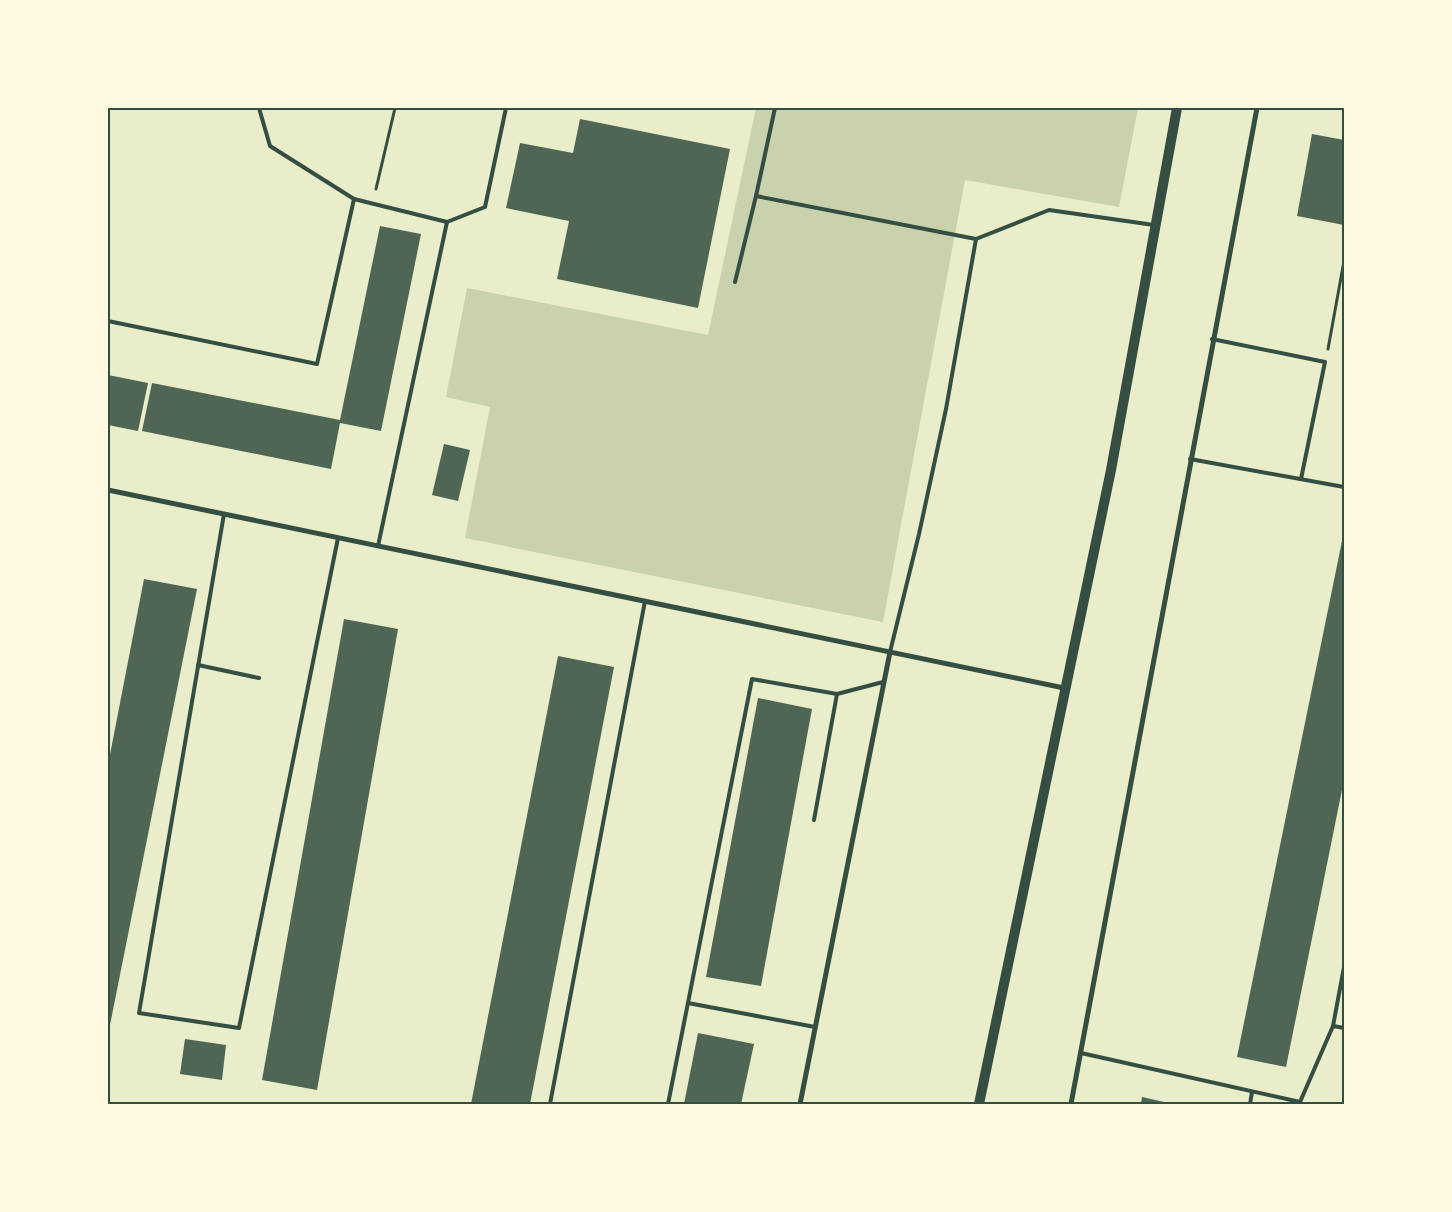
<svg xmlns="http://www.w3.org/2000/svg" width="1452" height="1212" font-family="Merriweather,serif">
<style>
.green{fill:#cad2ad}
.building{fill:#4f6655}
.lines{fill:none;stroke-linecap:round;stroke-linejoin:round}
.path{stroke:#344e41;stroke-width:3}
.service{stroke:#344e41;stroke-width:4}
.minor{stroke:#344e41;stroke-width:5}
.secondary{stroke:#344e41;stroke-width:10}
.neatline{fill:none;stroke:#344e41;stroke-width:2}
</style>
<rect width="100%" height="100%" fill="#e9edc9"/>
<polygon class="green" points="756,108 1138,108 1119,207 965,180 883,622 465,538 490,407 446,397 467,288 708,335"/>
<g class="building">
<polygon points="580,119 730,149 698,308 557,279 569,221 506,208 520,143 573,153"/>
<polygon points="1312,134 1344,140 1344,225 1297,216"/>
<polygon points="380,226 421,234 381,431 340,423 331,469 142,431 152,383 340,420"/>
<polygon points="108,375 148,383 138,431 108,425"/>
<polygon points="444,444 470,450 458,501 432,495"/>
<polygon points="1342,541 1344,541 1344,780 1286,1067 1237,1057"/>
<polygon points="144,579 197,589 108,1035 108,765"/>
<polygon points="344,619 398,629 317,1090 262,1080"/>
<polygon points="558,656 614,667 530,1104 471,1104"/>
<polygon points="758,698 812,709 761,986 706,977"/>
<polygon points="698,1033 754,1044 741,1104 684,1104"/>
<polygon points="185,1039 226,1045 222,1080 180,1074"/>
<polygon points="1142,1097 1173,1104 1141,1104"/>
</g>
<g class="lines">
<g class="path">
<polyline points="376,189 395,108"/>
<polyline points="1328,349 1344,261"/>
</g>
<g class="service">
<polyline points="259,108 270,146 354,199 447,222 485,207 506,108"/>
<polyline points="775,108 756,196 976,239 946,409 919,534 890,652"/>
<polyline points="976,239 1049,210 1154,225"/>
<polyline points="735,282 756,196"/>
<polyline points="108,321 317,364 354,199"/>
<polyline points="1212,339 1325,362 1301,479"/>
<polyline points="1190,459 1344,487"/>
<polyline points="224,514 139,1013 239,1028 338,538"/>
<polyline points="378,546 447,222"/>
<polyline points="198,665 259,678"/>
<polyline points="837,694 883,682"/>
<polyline points="688,1003 815,1027"/>
<polyline points="1333,1026 1344,967"/>
<polyline points="1081,1053 1300,1102 1333,1026 1344,1028"/>
<polyline points="550,1104 645,601"/>
<polyline points="668,1104 752,679 837,694 814,820"/>
<polyline points="1250,1104 1252,1092"/>
</g>
<g class="minor">
<polyline points="108,490 1064,688"/>
<polyline points="800,1104 890,652"/>
<polyline points="1071,1104 1257,108"/>
</g>
<polyline class="secondary" points="979,1104 1111,470 1177,108"/>
</g>
<rect width="1452" height="1212" fill="none" stroke="#fefae0" stroke-width="218"/>
<rect x="109" y="109" width="1234" height="994" class="neatline"/>
</svg>
